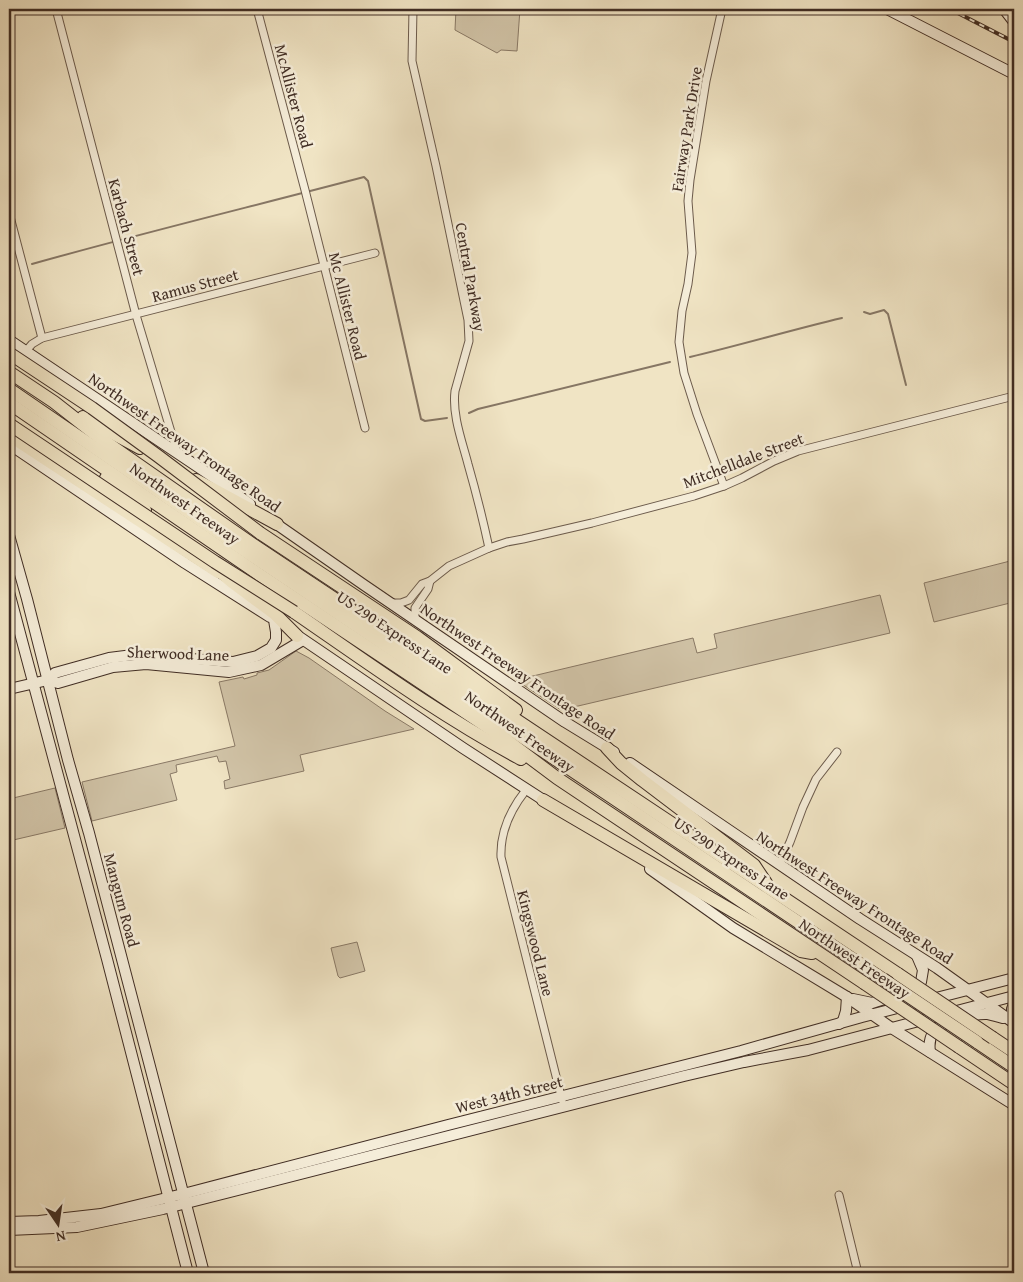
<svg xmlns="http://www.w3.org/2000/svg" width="1023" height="1282" font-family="'Gentium Book Plus',serif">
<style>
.green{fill:#d2c5a9;stroke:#897966}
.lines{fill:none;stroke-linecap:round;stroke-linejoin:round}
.stream{stroke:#867664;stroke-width:2}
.street-casing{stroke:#6c5b4c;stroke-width:9}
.secondary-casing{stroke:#402d24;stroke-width:12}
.highway-casing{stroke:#402d24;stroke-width:14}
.street{stroke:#f5edd9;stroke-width:7}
.secondary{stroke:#f5edd9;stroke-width:10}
.highway{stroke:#f0e4c4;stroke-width:12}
.rail-casing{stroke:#402d24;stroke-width:4}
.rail{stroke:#f5edd9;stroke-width:2;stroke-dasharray:5.5;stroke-linecap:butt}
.highway-bridge-casing{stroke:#402d24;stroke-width:14;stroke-linecap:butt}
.highway-bridge{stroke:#f0e4c4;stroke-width:12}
.labels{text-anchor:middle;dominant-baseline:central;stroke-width:5;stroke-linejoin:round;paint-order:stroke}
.street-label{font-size:16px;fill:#402d24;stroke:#f5edd9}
</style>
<rect width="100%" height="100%" fill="#f0e4c4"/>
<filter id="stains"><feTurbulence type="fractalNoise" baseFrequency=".004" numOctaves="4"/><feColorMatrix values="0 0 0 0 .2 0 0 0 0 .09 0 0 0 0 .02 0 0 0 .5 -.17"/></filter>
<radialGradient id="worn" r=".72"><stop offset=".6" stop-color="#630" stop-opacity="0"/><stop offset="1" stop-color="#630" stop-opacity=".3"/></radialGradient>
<g class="green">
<polygon points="456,9 520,9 517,51 501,50 497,53 455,30"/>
<polygon points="1014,560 1014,602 934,622 924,583"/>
<polygon points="880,595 890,633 561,710 516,680 693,638 697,653 717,648 714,634"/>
<polygon points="296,651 309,658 385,711 414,729 300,755 304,771 225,789 224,781 230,779 226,761 219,762 217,756 176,765 177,772 170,774 177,800 92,821 82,782 235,746 219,682 243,677 244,679 257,675 257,673 269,670"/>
<polygon points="55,788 65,828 9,841 9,799"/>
<polygon points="357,942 365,971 340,978 338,976 331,948"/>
</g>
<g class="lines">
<g class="stream">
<path d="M 32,264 C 142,233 254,206 364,177 L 368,181 L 421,419 L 425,421 L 447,418"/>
<polyline points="864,312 870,314 884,310 888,314 906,385"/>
<path d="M 690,357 C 741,345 791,330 842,318"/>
<polyline points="469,413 478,409 670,362"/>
</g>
<g class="street-casing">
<g id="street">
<polyline points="56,9 136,315 177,452"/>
<polyline points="257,9 305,190 365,428"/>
<path d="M 413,9 L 412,61 L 436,166 L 468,320 L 469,341 L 455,391 C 452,415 462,441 468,464 C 476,492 483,520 489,548"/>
<polyline points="722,9 706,81 690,180 688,201 692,253 688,284 682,311 679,342 684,373 697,414 724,486"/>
<polyline points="9,213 42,338"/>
<polyline points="26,351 32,344 42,338 375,253"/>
<polyline points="391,603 401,603 409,600 422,584 430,581 449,566 489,548 507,542 523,539 592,523 694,496 724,486 742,478 774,461 798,451 1014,396"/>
<polyline points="415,620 415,608 428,589 430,581"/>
<path d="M 526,790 C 510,810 500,831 501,857 L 562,1100"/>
<polyline points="779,865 790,842 803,807 816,779 837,752"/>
<polyline points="839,1195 858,1273"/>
</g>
</g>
<g class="secondary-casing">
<g id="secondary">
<polyline points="887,9 1014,74"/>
<polyline points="1004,9 1014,22"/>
<polyline points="9,340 216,479 250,504"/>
<polyline points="9,444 185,563 270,617"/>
<polyline points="272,521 364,585 565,722 614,752"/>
<polyline points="9,535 27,599 68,760 89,833 204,1273"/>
<polyline points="9,592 107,959 188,1273"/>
<polyline points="292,632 463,748 548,803"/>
<polyline points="48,680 58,683 113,667 146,664 229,672 261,665 303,640"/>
<polyline points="9,689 48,680 55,673 109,658 133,655 148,656 233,662 257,656 271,648 276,640 276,632 274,620"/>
<polyline points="630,763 860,919 937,968 1014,1023"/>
<polyline points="650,869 733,928 847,997 893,1029 1014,1105"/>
<polyline points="853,999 872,1003 909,991 921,982 923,970 917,956"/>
<polyline points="1013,1022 1012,1009 1014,1004"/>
<polyline points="839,1024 843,1021 846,1011 847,997"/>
<path d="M 930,1052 C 929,1045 929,1039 933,1033 C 941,1022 975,1013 988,1014 C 993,1015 998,1017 1003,1018"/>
<polyline points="9,1222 39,1221 101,1214 191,1192 448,1125 741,1051 862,1017 1014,978"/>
<polyline points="9,1230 77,1227 163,1209 684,1076 744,1062 808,1050 1014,996"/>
</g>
</g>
<g class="highway-casing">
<g id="highway">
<polyline points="9,372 54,402 100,438 252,544 898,974"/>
<polyline points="9,389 251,555 883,979"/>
<polyline points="9,403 260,575 501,736 557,778 864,983"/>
<polyline points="83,417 140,448"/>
<polyline points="9,435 218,572"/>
<polyline points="106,478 145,510"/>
<polyline points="196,480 277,524"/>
<polyline points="260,533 417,637 516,710"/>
<polyline points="212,565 232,582 275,614 297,636"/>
<path d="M 294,612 C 368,663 441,716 521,759"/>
<polyline points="607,748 621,763 642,780 754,865 766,883"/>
<polyline points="543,800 801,951 812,953"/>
<polyline points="993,1038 1014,1052"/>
<polyline points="977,1042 1014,1067"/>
<polyline points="959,1047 1014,1084"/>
</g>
</g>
<use href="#street" class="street"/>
<use href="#secondary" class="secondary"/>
<use href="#highway" class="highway"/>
<g class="rail-casing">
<polyline id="rail" points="950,9 1014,42"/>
</g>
<use href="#rail" class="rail"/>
<g class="highway-bridge-casing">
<g id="highway-bridge">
<polyline points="9,353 92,408 158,456 260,533"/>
<polyline points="9,424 215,562 294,612"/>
<polyline points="898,974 993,1038"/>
<polyline points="883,979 977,1042"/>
<polyline points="864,983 959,1047"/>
</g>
</g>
<use href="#highway-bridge" class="highway-bridge"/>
</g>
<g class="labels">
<g class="street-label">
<text transform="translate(294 96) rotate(75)">McAllister Road</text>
<text transform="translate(686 129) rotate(-81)">Fairway Park Drive</text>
<text transform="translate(127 227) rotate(75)">Karbach Street</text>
<text transform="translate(471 277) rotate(80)">Central Parkway</text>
<text transform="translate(195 285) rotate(-15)">Ramus Street</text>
<text transform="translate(348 306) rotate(76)">Mc Allister Road</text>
<text transform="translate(185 442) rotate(35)">Northwest Freeway Frontage Road</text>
<text transform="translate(743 460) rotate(-21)">Mitchelldale Street</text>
<text transform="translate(185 503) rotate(35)">Northwest Freeway</text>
<text transform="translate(395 632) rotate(34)">US 290 Express Lane</text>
<text transform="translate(178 653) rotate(2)">Sherwood Lane</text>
<text transform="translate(518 671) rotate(34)">Northwest Freeway Frontage Road</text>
<text transform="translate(520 731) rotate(35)">Northwest Freeway</text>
<text transform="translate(732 858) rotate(34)">US 290 Express Lane</text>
<text transform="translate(855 897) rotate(33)">Northwest Freeway Frontage Road</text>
<text transform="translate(122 900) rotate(75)">Mangum Road</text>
<text transform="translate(536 943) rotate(76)">Kingswood Lane</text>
<text transform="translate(855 958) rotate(34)">Northwest Freeway</text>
<text transform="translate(509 1094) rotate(-14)">West 34th Street</text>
</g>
</g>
<rect width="1023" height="1282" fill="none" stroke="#f0e4c4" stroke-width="30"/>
<rect x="10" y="10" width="1003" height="1262" fill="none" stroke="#402d24" stroke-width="2.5"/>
<rect x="15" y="15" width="993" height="1252" fill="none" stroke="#402d24"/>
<g transform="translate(58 1224) rotate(167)" stroke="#f5edd9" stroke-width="4" paint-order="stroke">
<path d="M0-4L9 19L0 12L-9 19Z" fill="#402d24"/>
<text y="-8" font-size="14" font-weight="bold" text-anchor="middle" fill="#402d24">N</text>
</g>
<rect width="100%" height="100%" filter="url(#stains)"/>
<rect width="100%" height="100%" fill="url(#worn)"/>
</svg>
